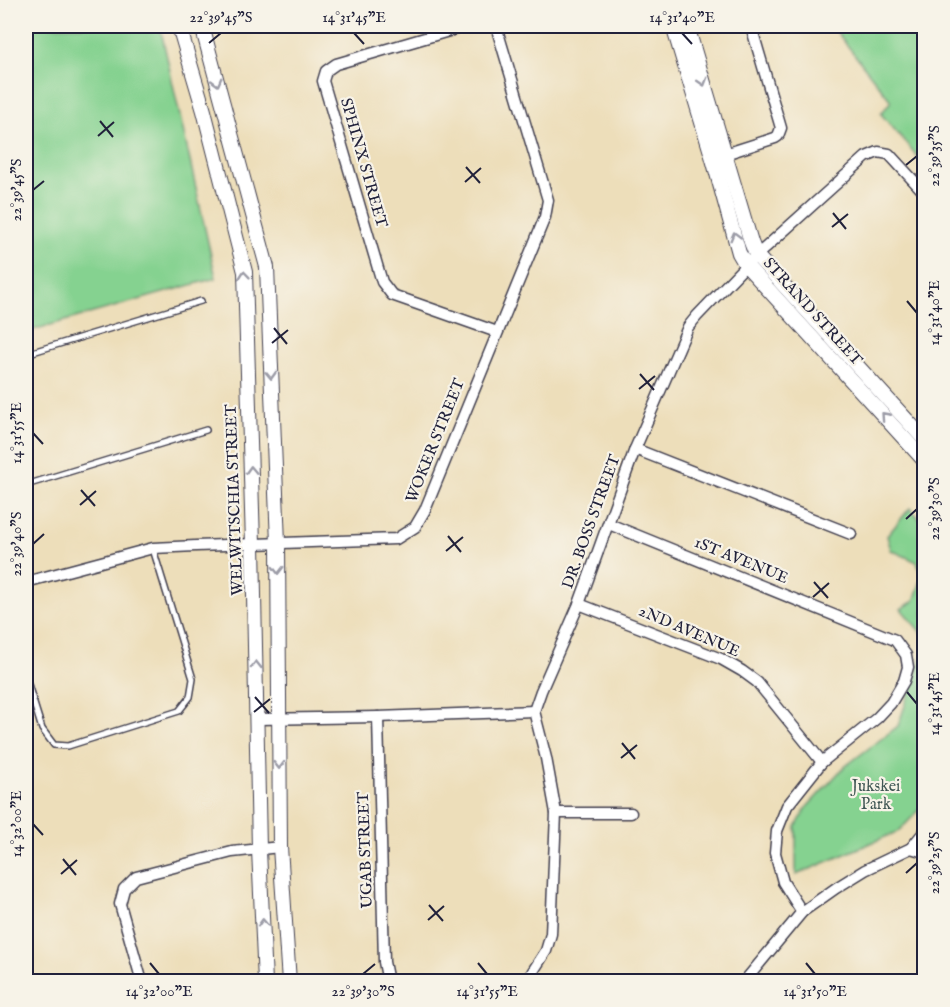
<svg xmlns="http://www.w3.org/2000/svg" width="950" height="1007" font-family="'IM FELL English',serif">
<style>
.green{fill:#85d290;stroke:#547a66;stroke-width:1.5}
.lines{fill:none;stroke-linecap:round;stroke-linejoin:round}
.service-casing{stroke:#403e4e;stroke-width:8}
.minor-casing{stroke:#403e4e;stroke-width:13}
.tertiary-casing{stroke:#403e4e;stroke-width:16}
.service{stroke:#fff;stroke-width:5}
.minor{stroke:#fff;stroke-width:10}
.tertiary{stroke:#fff;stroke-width:14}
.oneway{stroke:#9c9ca7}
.ticks{fill:none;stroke:#22223b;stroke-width:2}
.labels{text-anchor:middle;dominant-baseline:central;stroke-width:4.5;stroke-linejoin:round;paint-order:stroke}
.street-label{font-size:16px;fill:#22223b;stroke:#f7f3e8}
.park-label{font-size:16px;fill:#405754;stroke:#f7f3e8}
.neatline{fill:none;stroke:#22223b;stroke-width:2}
.ticks-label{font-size:15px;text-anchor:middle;fill:#22223b}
</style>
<rect width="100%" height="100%" fill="#f7f3e8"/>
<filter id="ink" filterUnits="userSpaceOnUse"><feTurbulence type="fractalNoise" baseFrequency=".0167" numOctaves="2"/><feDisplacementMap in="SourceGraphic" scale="12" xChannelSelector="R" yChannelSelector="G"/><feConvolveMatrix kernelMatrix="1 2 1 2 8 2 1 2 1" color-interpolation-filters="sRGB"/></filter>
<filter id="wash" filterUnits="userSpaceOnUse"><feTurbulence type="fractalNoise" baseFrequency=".008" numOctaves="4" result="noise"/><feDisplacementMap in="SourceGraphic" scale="24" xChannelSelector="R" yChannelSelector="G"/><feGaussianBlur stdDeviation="1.35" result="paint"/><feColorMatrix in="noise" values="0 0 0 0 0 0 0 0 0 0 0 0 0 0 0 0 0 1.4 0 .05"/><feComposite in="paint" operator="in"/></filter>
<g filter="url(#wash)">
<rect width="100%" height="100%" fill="#eddeba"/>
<g class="green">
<polygon points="26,26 160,26 216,278 26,332"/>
<polygon points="832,26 924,26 924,164 881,114 891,101"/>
<polygon points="910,508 924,524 924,636 901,609 914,601 922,578 917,562 891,550 887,536"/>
<polygon points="924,650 924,805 899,831 796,875 796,827 807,807 843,768 898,726"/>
</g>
</g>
<g filter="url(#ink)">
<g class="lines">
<g class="service-casing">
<g id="service">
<polyline points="26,354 201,301"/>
<polyline points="26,485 206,430"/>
<polyline points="26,678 42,729 54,745 68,746 179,711 190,697 193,679 153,549"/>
</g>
</g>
<g class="minor-casing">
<g id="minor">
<polyline points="466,26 336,64 326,71 323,81 382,282 392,295 497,332"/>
<polyline points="725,154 775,138 778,136 781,128 751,26"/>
<polyline points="635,449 851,534"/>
<polyline points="609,524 895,640 906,655 908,667 904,681 891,703 877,718 822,762 787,806 777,831 775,853 783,882 802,912"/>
<polyline points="26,582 153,548 196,546 396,539 415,527 425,510 545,217 548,200 496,26"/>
<polyline points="579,604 721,659 742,671 757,682 822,762"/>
<polyline points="534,711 541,691 579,604 635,449 688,327 697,316 746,265 866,157 878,152 889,154 924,192"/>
<polyline points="378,717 384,962 388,982"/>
<polyline points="257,719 378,717 534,711"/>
<polyline points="556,813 631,813"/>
<polyline points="911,848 924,852"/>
<polyline points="142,982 120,904 124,889 136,877 232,852 280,847"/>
<polyline points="526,982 546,951 551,934 556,813 546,758 534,711"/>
<polyline points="744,982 802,912 836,888 865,870 911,848 924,832"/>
</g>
</g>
<g class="tertiary-casing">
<g id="tertiary">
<polyline points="179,26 204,111 245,272 253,544 259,850 265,982"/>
<polyline points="202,26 267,267 278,543 280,847 289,982"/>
<polyline points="673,26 713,159 739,253 746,265 924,460"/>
<polyline points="687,26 751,242 756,255 924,439"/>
</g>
</g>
<use href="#service" class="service"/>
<use href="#minor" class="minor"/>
<use href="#tertiary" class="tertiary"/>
</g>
<defs><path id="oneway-chevron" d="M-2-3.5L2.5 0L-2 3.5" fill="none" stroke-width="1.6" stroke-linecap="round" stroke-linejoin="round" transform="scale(1.5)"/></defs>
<g class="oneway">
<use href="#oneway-chevron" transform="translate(217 82) rotate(75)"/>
<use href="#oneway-chevron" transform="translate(703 82) rotate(73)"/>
<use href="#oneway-chevron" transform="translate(735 236) rotate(-105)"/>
<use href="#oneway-chevron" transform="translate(244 275) rotate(-96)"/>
<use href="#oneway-chevron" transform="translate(271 375) rotate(88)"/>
<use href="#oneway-chevron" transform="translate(885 416) rotate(-132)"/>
<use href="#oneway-chevron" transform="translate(251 470) rotate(-92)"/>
<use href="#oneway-chevron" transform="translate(278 570) rotate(90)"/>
<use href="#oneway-chevron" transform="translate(256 665) rotate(-91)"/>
<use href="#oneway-chevron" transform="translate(279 765) rotate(89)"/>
<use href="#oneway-chevron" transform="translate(263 923) rotate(-93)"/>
</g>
</g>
<path class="ticks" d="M 354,33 L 364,44M 682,33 L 692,44M 209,43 L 221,33M 100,121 L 113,137M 98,136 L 114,122M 906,165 L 917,156M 466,167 L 480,183M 465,182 L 481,168M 33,190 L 44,181M 833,213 L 846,229M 832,227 L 848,214M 907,301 L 917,313M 274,328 L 287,344M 272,343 L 288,330M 640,374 L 654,390M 639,389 L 655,376M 33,433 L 43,444M 81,490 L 95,506M 80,505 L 96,491M 906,519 L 917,509M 448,536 L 461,552M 33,544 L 44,534M 446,551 L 463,537M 814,582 L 828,598M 813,597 L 829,583M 907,692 L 917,704M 255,697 L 269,713M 254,712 L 270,699M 622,743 L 635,759M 621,758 L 637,745M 33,824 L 43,835M 63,859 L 76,875M 906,873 L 917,863M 61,874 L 77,860M 429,905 L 443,921M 428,920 L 444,906M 150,963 L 159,974M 478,963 L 487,974M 806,963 L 815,974M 363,974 L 375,964"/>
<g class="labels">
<g class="street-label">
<text transform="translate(363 163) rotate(74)">SPHINX STREET</text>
<text transform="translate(812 312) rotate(48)">STRAND STREET</text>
<text transform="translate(436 441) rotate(-68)">WOKER STREET</text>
<text transform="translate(235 500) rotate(-92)">WELWITSCHIA STREET</text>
<text transform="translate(592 522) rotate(-70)">DR. BOSS STREET</text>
<text transform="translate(741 561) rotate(22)">1ST AVENUE</text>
<text transform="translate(689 632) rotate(23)">2ND AVENUE</text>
<text transform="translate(366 850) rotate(-92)">UGAB STREET</text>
</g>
<g class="park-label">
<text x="876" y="787">Jukskei<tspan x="876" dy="18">Park</tspan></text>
</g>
</g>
<rect width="950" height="1007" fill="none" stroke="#f7f3e8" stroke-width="66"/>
<rect x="33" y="33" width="884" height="941" class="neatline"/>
<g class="ticks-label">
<text x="221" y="22">22°39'45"S</text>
<text x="354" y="22">14°31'45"E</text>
<text x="682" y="22">14°31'40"E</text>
<text transform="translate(934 156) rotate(-90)" y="5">22°39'35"S</text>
<text transform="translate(16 190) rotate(-90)" y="5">22°39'45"S</text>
<text transform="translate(934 313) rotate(-90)" y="5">14°31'40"E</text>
<text transform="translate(16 433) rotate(-90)" y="5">14°31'55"E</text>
<text transform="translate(934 509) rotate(-90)" y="5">22°39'30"S</text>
<text transform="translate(16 544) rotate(-90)" y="5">22°39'40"S</text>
<text transform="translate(934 704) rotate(-90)" y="5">14°31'45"E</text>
<text transform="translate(16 824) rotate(-90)" y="5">14°32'00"E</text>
<text transform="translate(934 863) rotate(-90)" y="5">22°39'25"S</text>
<text x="159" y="996">14°32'00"E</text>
<text x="363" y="996">22°39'30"S</text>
<text x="487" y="996">14°31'55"E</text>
<text x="815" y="996">14°31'50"E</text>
</g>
</svg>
